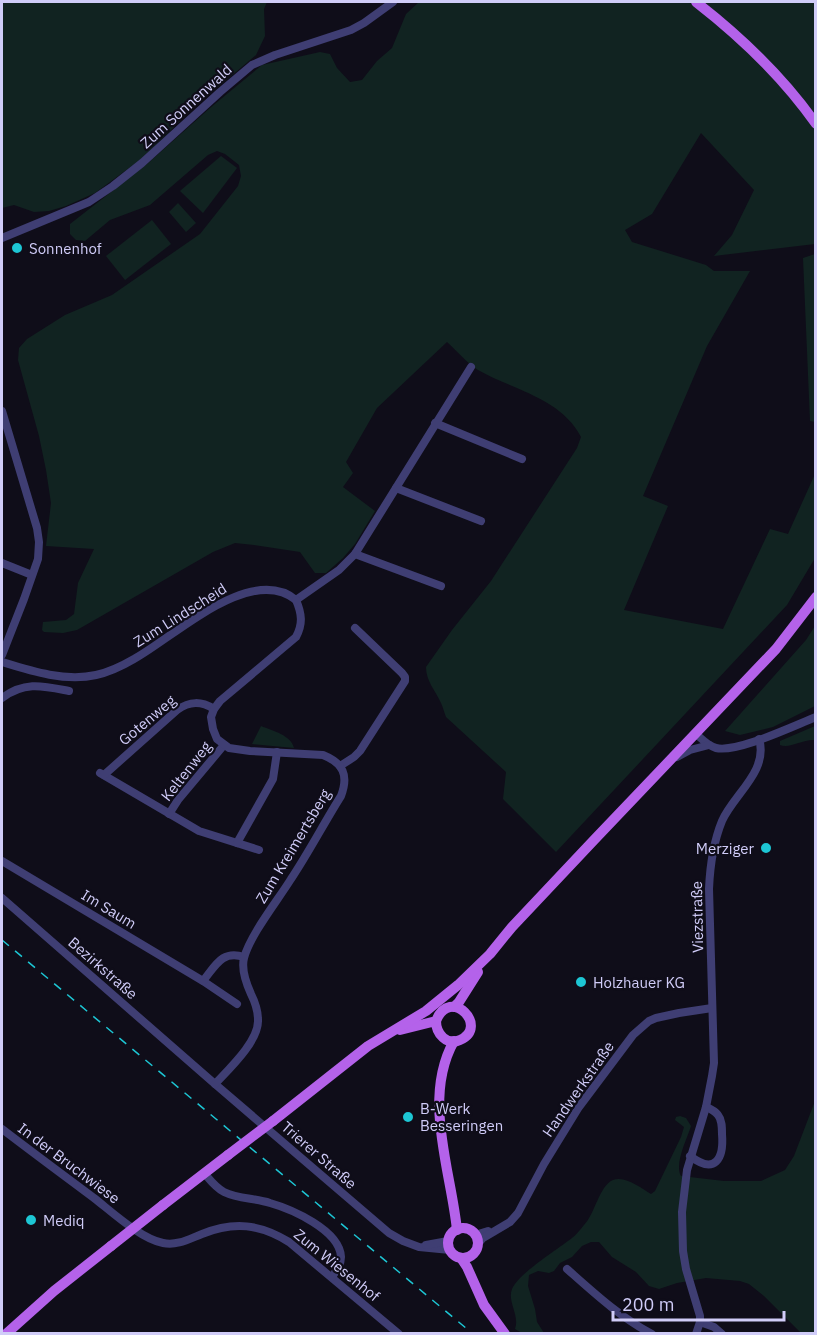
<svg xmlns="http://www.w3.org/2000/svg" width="817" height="1335" font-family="'IBM Plex Sans',sans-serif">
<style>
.green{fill:#112321}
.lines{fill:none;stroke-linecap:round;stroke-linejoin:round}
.minor{stroke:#3f3e73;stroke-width:8}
.major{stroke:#b462ea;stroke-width:10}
.rail{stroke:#1dc6d4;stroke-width:1.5;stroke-dasharray:9 8;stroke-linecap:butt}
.major-bridge{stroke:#b462ea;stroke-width:10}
.poi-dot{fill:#1dc6d4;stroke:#0f0d19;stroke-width:2}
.labels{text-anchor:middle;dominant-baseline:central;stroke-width:4.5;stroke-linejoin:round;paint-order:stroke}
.street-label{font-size:15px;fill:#d0ccf8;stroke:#0f0d19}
.poi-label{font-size:15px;fill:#d0ccf8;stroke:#0f0d19;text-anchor:start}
</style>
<rect width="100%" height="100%" fill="#0f0d19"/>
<g class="green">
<polygon points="2,2 267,2 264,9 265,36 256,55 198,104 140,160 95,193 66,206 49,211 34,212 14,205 2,208"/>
<path d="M 419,2 L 815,2 L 815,244 L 714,256 L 732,235 L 754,190 L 701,133 L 652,214 L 625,230 L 632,242 L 706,265 L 714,271 L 750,271 L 707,346 L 643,496 L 668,506 L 624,610 L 723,629 L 770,529 L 788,534 L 815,474 L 815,558 L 787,605 L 556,852 L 503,799 L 506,772 L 446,717 C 444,712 443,707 441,703 C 435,690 426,681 426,667 L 452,630 L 491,581 L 577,448 L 581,437 C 561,398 513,390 478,370 C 467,363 457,351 447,342 L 377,408 L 346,462 L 353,473 L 343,487 L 375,511 L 355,544 L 343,558 L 326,573 L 315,573 L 300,552 L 254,545 L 235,543 L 213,552 L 77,630 L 63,633 L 44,632 L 42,630 L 43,622 L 66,620 L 74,614 L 78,583 L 94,549 L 46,546 L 51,503 L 46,470 L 39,436 L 18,360 L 19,348 L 27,339 L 65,315 L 112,295 L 200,234 L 238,186 L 241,176 L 239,165 L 225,154 L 217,151 L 208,155 L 150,205 L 110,220 L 85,241 L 76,240 L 70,234 L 70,224 L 147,164 L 210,108 L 262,65 L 320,52 L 330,54 L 337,68 L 350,82 L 362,80 L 377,61 L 392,48 L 406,14 Z"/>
<polygon points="221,156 237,168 203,213 180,191"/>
<polygon points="178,203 196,223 186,232 169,212"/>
<polygon points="152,220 171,244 125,280 106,256"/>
<polygon points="815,254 816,254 815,422 810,421 803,258"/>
<polygon points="815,626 815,706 773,727 740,735 725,731 806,640"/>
<path d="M 261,726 C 273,731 291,735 294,748 L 252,744 Z"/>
<path d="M 815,726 L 815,740 C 802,739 790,749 780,745 L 780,741 Z"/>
<path d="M 815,1101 L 815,1333 L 801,1333 L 764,1296 L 749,1284 L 740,1281 L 706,1278 L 677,1283 L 659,1289 L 649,1286 L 636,1272 L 612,1257 L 599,1242 L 591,1242 L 582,1246 L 572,1257 L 560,1263 L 554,1271 L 549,1273 L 538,1271 L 529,1275 L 528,1286 L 535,1309 L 537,1322 L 544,1333 L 522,1333 L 515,1329 C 520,1315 507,1302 512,1289 C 518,1274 558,1249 572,1238 C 576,1235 580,1230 584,1225 C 595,1214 599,1186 613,1180 C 625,1175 641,1188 651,1194 L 655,1191 L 681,1137 L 684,1127 L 675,1120 L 676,1117 L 680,1116 L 686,1118 L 691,1126 C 687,1139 674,1164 681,1176 L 724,1181 L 761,1181 L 785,1170 L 794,1156 Z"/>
</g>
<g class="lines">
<g class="minor">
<polyline points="2,238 89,202 113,186 142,163 220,92 252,65 275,55 351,30 364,23 393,2"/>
<polyline points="2,411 37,528 39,542 38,559 24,599 2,655"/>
<polyline points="435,423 522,459"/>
<polyline points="396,488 481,521"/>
<polyline points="355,554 441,586"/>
<polyline points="2,563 32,575"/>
<polyline points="296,600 339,570 355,554 471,367"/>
<path d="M 2,662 C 31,671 65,682 96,675 C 110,672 122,666 134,659 C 174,637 251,563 296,600"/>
<path d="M 2,698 C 25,681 43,686 69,691"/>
<path d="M 696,734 C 702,739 708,746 716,748 C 737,753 793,726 816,717"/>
<polyline points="677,757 690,750 709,745"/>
<polyline points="340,766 354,757 360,751 405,681 405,677 402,673 355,628"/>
<polyline points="100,773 199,831 259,850"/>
<path d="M 104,775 L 177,710 C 190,701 201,701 214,709"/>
<polyline points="169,814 178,800 224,745"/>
<polyline points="237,843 273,779 277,752"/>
<polyline points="2,861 203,981 237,1004"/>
<polyline points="2,898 215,1084 389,1233 403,1241 419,1247 450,1250"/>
<path d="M 203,981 C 216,965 222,950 244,957"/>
<path d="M 215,1084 C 229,1069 259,1041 258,1020 C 258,1011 255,1002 251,994 C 246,983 241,970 244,958 C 250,935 278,900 291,879 C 309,852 324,823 341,796 C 349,775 343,763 323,755 L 250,751 L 229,748 L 217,739 L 213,729 L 211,717 L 214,709 L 220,701 L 296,637 C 303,624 302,614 296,600"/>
<path d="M 2,1129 C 32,1152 63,1175 94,1198 C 112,1212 141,1239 163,1243 C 177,1246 189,1239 202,1234 C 234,1221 260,1224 289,1242 L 399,1334"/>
<path d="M 690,1156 C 715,1175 724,1159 722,1134 C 722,1127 722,1120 718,1115 C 715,1111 711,1109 706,1107"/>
<path d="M 204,1173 C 210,1180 216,1188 224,1192 C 238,1199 255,1198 270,1203 C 291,1209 340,1230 341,1257 C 341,1265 336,1271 332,1277"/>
<polyline points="475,1235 488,1231"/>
<polyline points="426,1245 448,1241"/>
<polyline points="477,1245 483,1238 510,1222 518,1213 544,1164 579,1107 633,1035 649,1021 656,1018 679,1013 712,1008"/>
<path d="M 567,1269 C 593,1292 621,1318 652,1334"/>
<polyline points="700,1322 714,1327 722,1334"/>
<path d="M 696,1334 L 700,1322 L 700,1316 L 686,1269 L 683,1251 L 682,1212 L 687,1170 L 706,1107 L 712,1076 L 714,1063 L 709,889 C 710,866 713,843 722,821 C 733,795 769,771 759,739"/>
</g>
<g class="major">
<path d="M 696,2 C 741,37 783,77 816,124"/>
<polyline points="454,1007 459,1002 478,972"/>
<path d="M 400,1030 L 436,1021 C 450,985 490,1027 460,1040 C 447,1046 436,1034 436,1021"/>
<path d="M 454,1041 C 422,1098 451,1170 457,1230"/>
<polyline points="273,1121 368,1046 426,1011 458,985 490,954 512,927 594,840 776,649 816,597"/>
<polyline points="163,1205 228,1155"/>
<circle cx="463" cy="1243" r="15"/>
<polyline points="461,1258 467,1267 484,1305 505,1334"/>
<polyline points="6,1334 54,1291 111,1246"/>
</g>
<polyline class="rail" points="2,940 473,1334"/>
<g class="major-bridge">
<polyline points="228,1155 273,1121"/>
<polyline points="111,1246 163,1205"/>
</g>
</g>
<g class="poi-dot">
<circle cx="17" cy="248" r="6"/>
<circle cx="766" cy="848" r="6"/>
<circle cx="581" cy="982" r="6"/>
<circle cx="408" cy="1117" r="6"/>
<circle cx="31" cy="1220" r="6"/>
</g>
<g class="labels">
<g class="street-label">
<text transform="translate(186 106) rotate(-42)">Zum Sonnenwald</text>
<text transform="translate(180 615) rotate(-32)">Zum Lindscheid</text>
<text transform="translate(147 720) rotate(-40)">Gotenweg</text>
<text transform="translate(186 771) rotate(-52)">Keltenweg</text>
<text transform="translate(293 846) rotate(-59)">Zum Kreimertsberg</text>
<text transform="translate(109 909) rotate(31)">Im Saum</text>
<text transform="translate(697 917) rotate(-91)">Viezstraße</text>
<text transform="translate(103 968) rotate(41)">Bezirkstraße</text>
<text transform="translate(578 1089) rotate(-55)">Handwerkstraße</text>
<text transform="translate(319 1155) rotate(41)">Trierer Straße</text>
<text transform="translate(69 1163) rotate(37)">In der Bruchwiese</text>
<text transform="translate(337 1265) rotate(39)">Zum Wiesenhof</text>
</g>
<g class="poi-label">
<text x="29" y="248">Sonnenhof</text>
<text x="754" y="848" text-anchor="end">Merziger</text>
<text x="593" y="982">Holzhauer KG</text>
<text x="420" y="1108">B-Werk<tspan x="420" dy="17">Besseringen</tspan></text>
<text x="43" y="1220">Mediq</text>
</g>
</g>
<rect width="817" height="1335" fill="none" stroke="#d0ccf8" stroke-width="6"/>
<path d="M613 1311v9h171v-9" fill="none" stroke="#d0ccf8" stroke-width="3"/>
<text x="622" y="1311" font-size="18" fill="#d0ccf8" stroke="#0f0d19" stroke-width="4.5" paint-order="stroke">200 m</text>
</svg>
